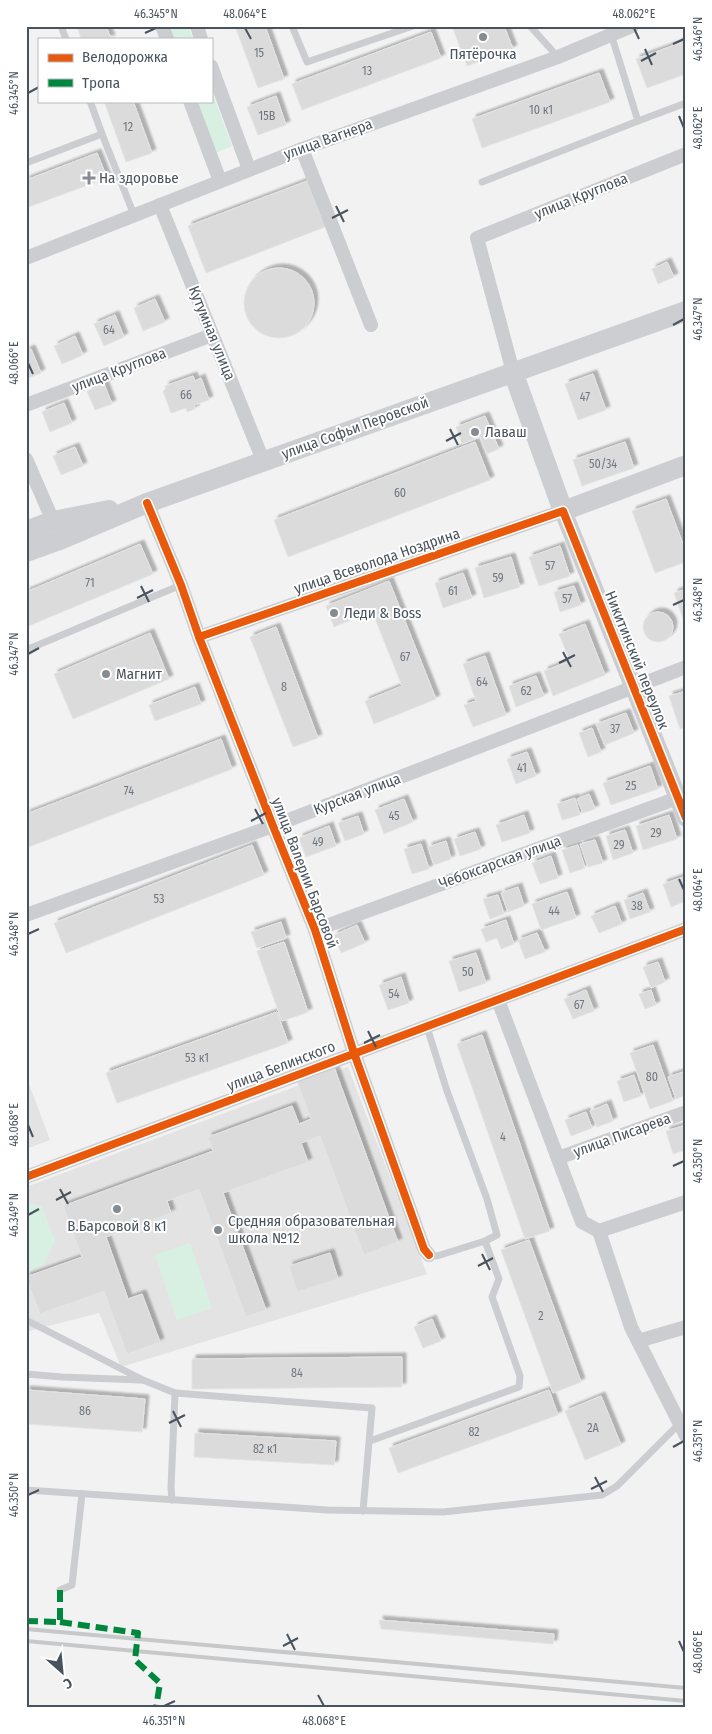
<svg xmlns="http://www.w3.org/2000/svg" width="712" height="1734" font-family="'Fira Sans Condensed',sans-serif">
<style>
.education{fill:#e4e3e4}
.green{fill:#d8f0e2}
.building{fill:#dbdbdc;stroke:#e3e4e5;filter:url(#shadow)}
.lines{fill:none;stroke-linecap:round;stroke-linejoin:round}
.service{stroke:#cbcdd0;stroke-width:7}
.minor{stroke:#cbcdd0;stroke-width:14}
.tertiary{stroke:#cbcdd0;stroke-width:18}
.secondary{stroke:#ccced1;stroke-width:20}
.rail{stroke:#c6c8ca;stroke-width:4}
.quiet{stroke:#00873e;stroke-width:6;stroke-dasharray:12 6;stroke-linecap:butt}
.cycleway-casing{stroke:#fff;stroke-width:11}
.cycleway{stroke:#e8590c;stroke-width:8}
.ticks{fill:none;stroke:#49535e;stroke-width:2}
.poi-dot{fill:#848b92;stroke:#fff;stroke-width:2}
.labels{text-anchor:middle;dominant-baseline:central;stroke-width:4;stroke-linejoin:round;paint-order:stroke}
.number-label{font-size:12px;fill:#6e767e}
.poi-label{font-size:15px;fill:#49535e;stroke:#fff;text-anchor:start}
.street-label{font-size:15px;fill:#49535e;stroke:#fff}
.neatline{fill:none;stroke:#49535e;stroke-width:2}
.ticks-label{font-size:12px;text-anchor:middle;fill:#49535e}
</style>
<defs>
<filter id="shadow"><feDropShadow dx="4" dy="-4" stdDeviation="1" flood-color="#0004"/></filter>
</defs>
<rect width="100%" height="100%" fill="#f2f2f2"/>
<g class="education">
<polygon points="348,1067 427,1274 121,1367 99,1313 26,1332 26,1187"/>
<polygon points="26,1076 50,1140 26,1149"/>
</g>
<g class="green">
<polygon points="168,26 188,26 193,39 173,39"/>
<polygon points="211,89 232,146 216,153 197,101 211,101"/>
<polygon points="26,1202 42,1206 55,1241 44,1264 26,1273"/>
<polygon points="190,1243 212,1308 177,1320 155,1255"/>
</g>
<g class="building">
<polygon points="77,26 106,26 111,39 81,39"/>
<polygon points="235,26 265,26 284,79 258,88"/>
<polygon points="452,26 504,26 513,49 467,66"/>
<polygon points="431,32 441,58 302,110 292,84"/>
<polygon points="686,41 686,74 647,88 636,59"/>
<polygon points="599,73 610,102 482,148 472,119"/>
<polygon points="276,96 286,125 258,135 247,107"/>
<polygon points="104,101 133,101 152,153 126,162"/>
<polygon points="97,153 107,178 26,208 26,180"/>
<polygon points="307,181 325,227 206,273 188,226"/>
<polygon points="667,262 674,277 658,284 652,269"/>
<circle cx="279" cy="303" r="35"/>
<polygon points="155,299 165,322 143,331 134,308"/>
<polygon points="115,315 124,337 104,346 94,324"/>
<polygon points="75,336 83,355 62,364 54,346"/>
<polygon points="31,349 41,373 26,379 26,351"/>
<polygon points="593,374 606,410 578,420 565,384"/>
<polygon points="193,376 195,381 201,378 209,400 194,405 195,409 187,412 186,408 171,413 163,391 166,389 165,386"/>
<polygon points="104,384 112,404 95,410 87,391"/>
<polygon points="64,403 72,423 50,432 42,412"/>
<polygon points="485,416 499,449 487,454 480,437 462,444 456,427"/>
<polygon points="475,442 490,480 288,557 274,520"/>
<polygon points="625,442 634,468 582,486 573,460"/>
<polygon points="75,447 83,466 61,475 53,456"/>
<polygon points="666,499 686,552 686,562 655,573 632,511"/>
<polygon points="140,544 153,574 26,627 26,592"/>
<polygon points="560,546 570,576 539,586 529,557"/>
<polygon points="511,557 520,587 484,598 475,568"/>
<polygon points="463,573 472,598 443,608 435,583"/>
<polygon points="389,581 436,699 374,724 365,701 402,686 372,611 334,627 326,606"/>
<polygon points="574,586 581,605 560,612 554,592"/>
<polygon points="686,589 686,627 674,593"/>
<circle cx="658" cy="627" r="15"/>
<polygon points="585,624 605,675 553,696 544,671 570,661 559,634"/>
<polygon points="276,627 318,738 293,747 250,637"/>
<polygon points="150,633 169,679 73,719 54,674"/>
<polygon points="485,656 506,715 473,727 464,705 476,701 463,664"/>
<polygon points="536,676 544,696 516,707 509,686"/>
<polygon points="195,687 201,704 155,721 149,705"/>
<polygon points="686,691 686,727 680,729 669,696"/>
<polygon points="626,713 634,733 605,745 596,724"/>
<polygon points="592,728 601,752 588,757 579,733"/>
<polygon points="221,739 232,769 26,848 26,814"/>
<polygon points="527,752 536,776 516,784 507,759"/>
<polygon points="650,766 658,789 611,805 603,783"/>
<polygon points="589,794 595,809 583,813 577,799"/>
<polygon points="575,798 580,815 562,820 557,804"/>
<polygon points="404,799 413,822 384,834 375,810"/>
<polygon points="524,815 530,833 502,842 496,825"/>
<polygon points="669,815 677,839 643,850 636,826"/>
<polygon points="358,816 364,834 345,841 338,823"/>
<polygon points="329,826 336,846 306,857 299,838"/>
<polygon points="625,830 633,853 613,860 606,836"/>
<polygon points="475,832 481,849 460,856 454,839"/>
<polygon points="595,840 603,863 588,867 580,844"/>
<polygon points="446,841 451,859 434,865 428,847"/>
<polygon points="421,844 429,869 412,874 404,849"/>
<polygon points="252,845 264,875 66,953 54,923"/>
<polygon points="578,845 585,868 570,873 562,850"/>
<polygon points="551,856 558,878 540,884 532,863"/>
<polygon points="686,876 686,901 671,907 663,884"/>
<polygon points="518,887 524,906 508,912 501,893"/>
<polygon points="567,892 576,918 541,930 532,904"/>
<polygon points="643,893 650,912 630,919 624,900"/>
<polygon points="498,895 504,914 490,919 483,899"/>
<polygon points="615,906 622,924 599,933 591,916"/>
<polygon points="506,920 514,944 501,949 497,938 486,942 481,929"/>
<polygon points="281,922 286,938 257,948 251,932"/>
<polygon points="357,925 365,943 341,953 334,935"/>
<polygon points="537,933 545,952 525,959 518,940"/>
<polygon points="284,942 308,1012 282,1021 257,951"/>
<polygon points="284,942 308,1012 282,1021 257,951"/>
<polygon points="476,953 486,983 459,992 449,961"/>
<polygon points="658,962 665,982 651,988 643,967"/>
<polygon points="401,977 409,1003 388,1010 379,985"/>
<polygon points="586,990 594,1011 573,1019 564,999"/>
<polygon points="651,990 656,1005 645,1009 639,994"/>
<polygon points="277,1012 288,1043 117,1103 106,1073"/>
<polygon points="277,1012 288,1043 117,1103 106,1073"/>
<polygon points="482,1035 550,1231 525,1239 457,1044"/>
<polygon points="653,1045 673,1101 650,1109 630,1053"/>
<polygon points="334,1067 398,1242 364,1255 320,1136 301,1143 308,1162 223,1193 266,1310 246,1317 199,1189 167,1201 171,1213 106,1237 128,1299 142,1294 160,1342 127,1354 104,1291 40,1314 26,1277 82,1257 63,1206 213,1151 208,1137 292,1106 299,1124 311,1119 297,1081"/>
<polygon points="686,1071 686,1095 676,1099 668,1077"/>
<polygon points="634,1075 641,1096 624,1102 617,1081"/>
<polygon points="607,1104 613,1121 597,1127 590,1111"/>
<polygon points="586,1112 592,1128 571,1136 565,1120"/>
<polygon points="686,1125 686,1150 673,1154 666,1131"/>
<polygon points="529,1240 581,1382 553,1393 501,1250"/>
<polygon points="330,1253 338,1279 297,1292 289,1266"/>
<polygon points="432,1319 441,1341 423,1348 414,1327"/>
<polygon points="402,1357 402,1387 192,1389 192,1359"/>
<polygon points="26,1390 145,1399 142,1432 26,1424"/>
<polygon points="549,1390 558,1415 398,1473 389,1448"/>
<polygon points="601,1396 621,1445 585,1460 565,1411"/>
<polygon points="195,1433 336,1441 334,1465 194,1457"/>
<polygon points="379,1620 554,1634 553,1644 381,1629"/>
</g>
<g class="lines">
<g class="service">
<polyline points="61,26 66,39"/>
<polyline points="292,26 307,62 413,26"/>
<polyline points="530,26 558,57"/>
<polyline points="90,101 102,134"/>
<polyline points="638,121 686,103"/>
<polyline points="26,163 102,134 134,215"/>
<polyline points="482,182 638,121 611,34"/>
<polyline points="26,650 181,585"/>
<polyline points="429,1255 437,1256 485,1241"/>
<polyline points="26,1320 143,1380 175,1393 171,1488 172,1500"/>
<polyline points="26,1374 62,1377 141,1380"/>
<polyline points="175,1393 372,1408 363,1511"/>
<polyline points="370,1441 519,1387 520,1376 492,1297 499,1279 485,1241 497,1235 487,1199 447,1091 427,1027"/>
<polyline points="26,1490 328,1510 443,1512 602,1495 617,1486 679,1424"/>
<polyline points="60,1590 72,1585 82,1494"/>
</g>
<g class="minor">
<polyline points="162,26 167,39"/>
<polyline points="197,26 201,39"/>
<polyline points="211,66 249,169"/>
<polyline points="190,101 220,181"/>
<polyline points="302,149 371,325"/>
<polyline points="160,205 260,453 261,462"/>
<polyline points="26,258 302,149 558,57 632,26"/>
<polyline points="513,372 477,238 686,154"/>
<polyline points="26,405 212,335"/>
<polyline points="26,459 53,521"/>
<polyline points="147,503 181,585 199,637 273,826 315,930 354,1053 424,1249 429,1255"/>
<polyline points="199,637 563,511"/>
<polyline points="26,915 273,826 686,667"/>
<polyline points="315,930 686,795"/>
<polyline points="498,1000 582,1222 599,1231 631,1327 686,1436"/>
<polyline points="558,1158 686,1112"/>
<polyline points="26,1177 686,929"/>
<polyline points="599,1231 686,1202"/>
<polyline points="638,1341 686,1327"/>
</g>
<polyline class="tertiary" points="563,511 686,818"/>
<g class="secondary">
<polyline points="513,372 563,511 686,465"/>
<polyline points="26,531 53,521 109,510"/>
<polyline points="26,552 62,539 147,503 686,311"/>
</g>
<g class="rail">
<polyline points="26,1629 686,1688"/>
<polyline points="26,1641 686,1701"/>
</g>
<g class="quiet">
<polyline points="26,1621 60,1622 60,1590"/>
<polyline points="60,1622 138,1633 135,1660 160,1683 156,1708"/>
</g>
<g class="cycleway-casing">
<g id="cycleway">
<polyline points="147,503 181,585 199,637 273,826 315,930 354,1053 424,1249 429,1255"/>
<polyline points="199,637 563,511 686,818"/>
<polyline points="26,1177 686,929"/>
</g>
</g>
<use href="#cycleway" class="cycleway"/>
</g>
<path class="ticks" d="M 245,28 L 251,39M 634,28 L 639,39M 145,33 L 156,28M 673,44 L 684,39M 645,49 L 652,65M 641,61 L 656,53M 28,93 L 39,87M 679,116 L 684,128M 336,206 L 344,222M 332,218 L 348,210M 673,325 L 684,319M 28,363 L 33,374M 450,429 L 458,445M 446,441 L 461,433M 141,586 L 149,602M 137,598 L 153,590M 673,605 L 684,600M 563,652 L 571,667M 28,654 L 39,648M 559,663 L 575,655M 255,809 L 263,824M 251,821 L 266,813M 679,879 L 684,890M 28,934 L 39,929M 368,1031 L 376,1047M 364,1043 L 380,1035M 28,1125 L 33,1137M 673,1166 L 684,1161M 60,1189 L 68,1204M 56,1200 L 71,1192M 28,1215 L 39,1209M 482,1254 L 490,1270M 478,1266 L 493,1258M 173,1411 L 181,1427M 169,1423 L 185,1415M 673,1447 L 684,1441M 595,1477 L 603,1492M 591,1489 L 607,1481M 28,1495 L 39,1490M 287,1634 L 295,1650M 679,1641 L 684,1652M 283,1646 L 298,1638M 318,1695 L 324,1706M 164,1706 L 175,1701"/>
<g class="poi-dot">
<circle cx="483" cy="37" r="5"/>
<path d="M86.5 170.5h5v5h5v5h-5v5h-5v-5h-5v-5h5z"/>
<circle cx="475" cy="432" r="5"/>
<circle cx="334" cy="613" r="5"/>
<circle cx="106" cy="674" r="5"/>
<circle cx="117" cy="1209" r="5"/>
<circle cx="218" cy="1230" r="5"/>
</g>
<g class="labels">
<g class="number-label">
<text x="259" y="53">15</text>
<text x="367" y="71">13</text>
<text x="541" y="110">10 к1</text>
<text x="267" y="116">15В</text>
<text x="128" y="127">12</text>
<text x="109" y="330">64</text>
<text x="186" y="395">66</text>
<text x="585" y="397">47</text>
<text x="603" y="464">50/34</text>
<text x="400" y="493">60</text>
<text x="550" y="566">57</text>
<text x="498" y="578">59</text>
<text x="90" y="583">71</text>
<text x="453" y="591">61</text>
<text x="567" y="599">57</text>
<text x="405" y="657">67</text>
<text x="482" y="682">64</text>
<text x="284" y="687">8</text>
<text x="526" y="691">62</text>
<text x="615" y="729">37</text>
<text x="522" y="768">41</text>
<text x="631" y="786">25</text>
<text x="129" y="791">74</text>
<text x="394" y="816">45</text>
<text x="656" y="833">29</text>
<text x="318" y="842">49</text>
<text x="619" y="845">29</text>
<text x="159" y="899">53</text>
<text x="637" y="906">38</text>
<text x="554" y="911">44</text>
<text x="468" y="972">50</text>
<text x="394" y="994">54</text>
<text x="579" y="1005">67</text>
<text x="197" y="1058">53 к1</text>
<text x="652" y="1077">80</text>
<text x="503" y="1137">4</text>
<text x="541" y="1316">2</text>
<text x="297" y="1373">84</text>
<text x="85" y="1411">86</text>
<text x="593" y="1428">2А</text>
<text x="474" y="1432">82</text>
<text x="265" y="1449">82 к1</text>
</g>
<g class="poi-label">
<text x="483" y="54" text-anchor="middle">Пятёрочка</text>
<text x="99" y="178">На здоровье</text>
<text x="485" y="432">Лаваш</text>
<text x="344" y="613">Леди &amp; Boss</text>
<text x="116" y="674">Магнит</text>
<text x="228" y="1221">Средняя образовательная<tspan x="228" dy="17">школа №12</tspan></text>
<text x="117" y="1226" text-anchor="middle">В.Барсовой 8 к1</text>
</g>
<g class="street-label">
<text transform="translate(328 139) rotate(-20)">улица Вагнера</text>
<text transform="translate(581 196) rotate(-22)">улица Круглова</text>
<text transform="translate(212 333) rotate(68)">Кутумная улица</text>
<text transform="translate(119 370) rotate(-21)">улица Круглова</text>
<text transform="translate(355 428) rotate(-20)">улица Софьи Перовской</text>
<text transform="translate(377 561) rotate(-19)">улица Всеволода Ноздрина</text>
<text transform="translate(637 660) rotate(68)">Никитинский переулок</text>
<text transform="translate(357 794) rotate(-21)">Курская улица</text>
<text transform="translate(500 862) rotate(-20)">Чебоксарская улица</text>
<text transform="translate(305 873) rotate(69)">улица Валерии Барсовой</text>
<text transform="translate(281 1066) rotate(-21)">улица Белинского</text>
<text transform="translate(622 1135) rotate(-20)">улица Писарева</text>
</g>
</g>
<rect width="712" height="1734" fill="none" stroke="#ffffff" stroke-width="55"/>
<rect x="38" y="38" width="175" height="65" fill="#ffffff" stroke="#b6babf"/>
<rect x="48" y="54" width="25" height="8" fill="#e8590c" stroke="#b6babf"/>
<text x="82" y="62" font-size="15" fill="#49535e">Велодорожка</text>
<rect x="48" y="79" width="25" height="8" fill="#00873e" stroke="#b6babf"/>
<text x="82" y="88" font-size="15" fill="#49535e">Тропа</text>
<g transform="translate(62 1672) rotate(153)" stroke="#ffffff" stroke-width="4" paint-order="stroke">
<path d="M0-4L9 19L0 12L-9 19Z" fill="#49535e"/>
<text y="-8" font-size="14" font-weight="bold" text-anchor="middle" fill="#49535e">С</text>
</g>
<rect x="28" y="28" width="656" height="1678" class="neatline"/>
<g class="ticks-label">
<text x="156" y="18">46.345°N</text>
<text x="245" y="18">48.064°E</text>
<text x="634" y="18">48.062°E</text>
<text transform="translate(698 39) rotate(-90)" y="4">46.346°N</text>
<text transform="translate(14 93) rotate(-90)" y="4">46.345°N</text>
<text transform="translate(698 128) rotate(-90)" y="4">48.062°E</text>
<text transform="translate(698 319) rotate(-90)" y="4">46.347°N</text>
<text transform="translate(14 363) rotate(-90)" y="4">48.066°E</text>
<text transform="translate(698 600) rotate(-90)" y="4">46.348°N</text>
<text transform="translate(14 654) rotate(-90)" y="4">46.347°N</text>
<text transform="translate(698 890) rotate(-90)" y="4">48.064°E</text>
<text transform="translate(14 934) rotate(-90)" y="4">46.348°N</text>
<text transform="translate(14 1125) rotate(-90)" y="4">48.068°E</text>
<text transform="translate(698 1161) rotate(-90)" y="4">46.350°N</text>
<text transform="translate(14 1215) rotate(-90)" y="4">46.349°N</text>
<text transform="translate(698 1441) rotate(-90)" y="4">46.351°N</text>
<text transform="translate(14 1495) rotate(-90)" y="4">46.350°N</text>
<text transform="translate(698 1652) rotate(-90)" y="4">48.066°E</text>
<text x="164" y="1725">46.351°N</text>
<text x="324" y="1725">48.068°E</text>
</g>
</svg>
